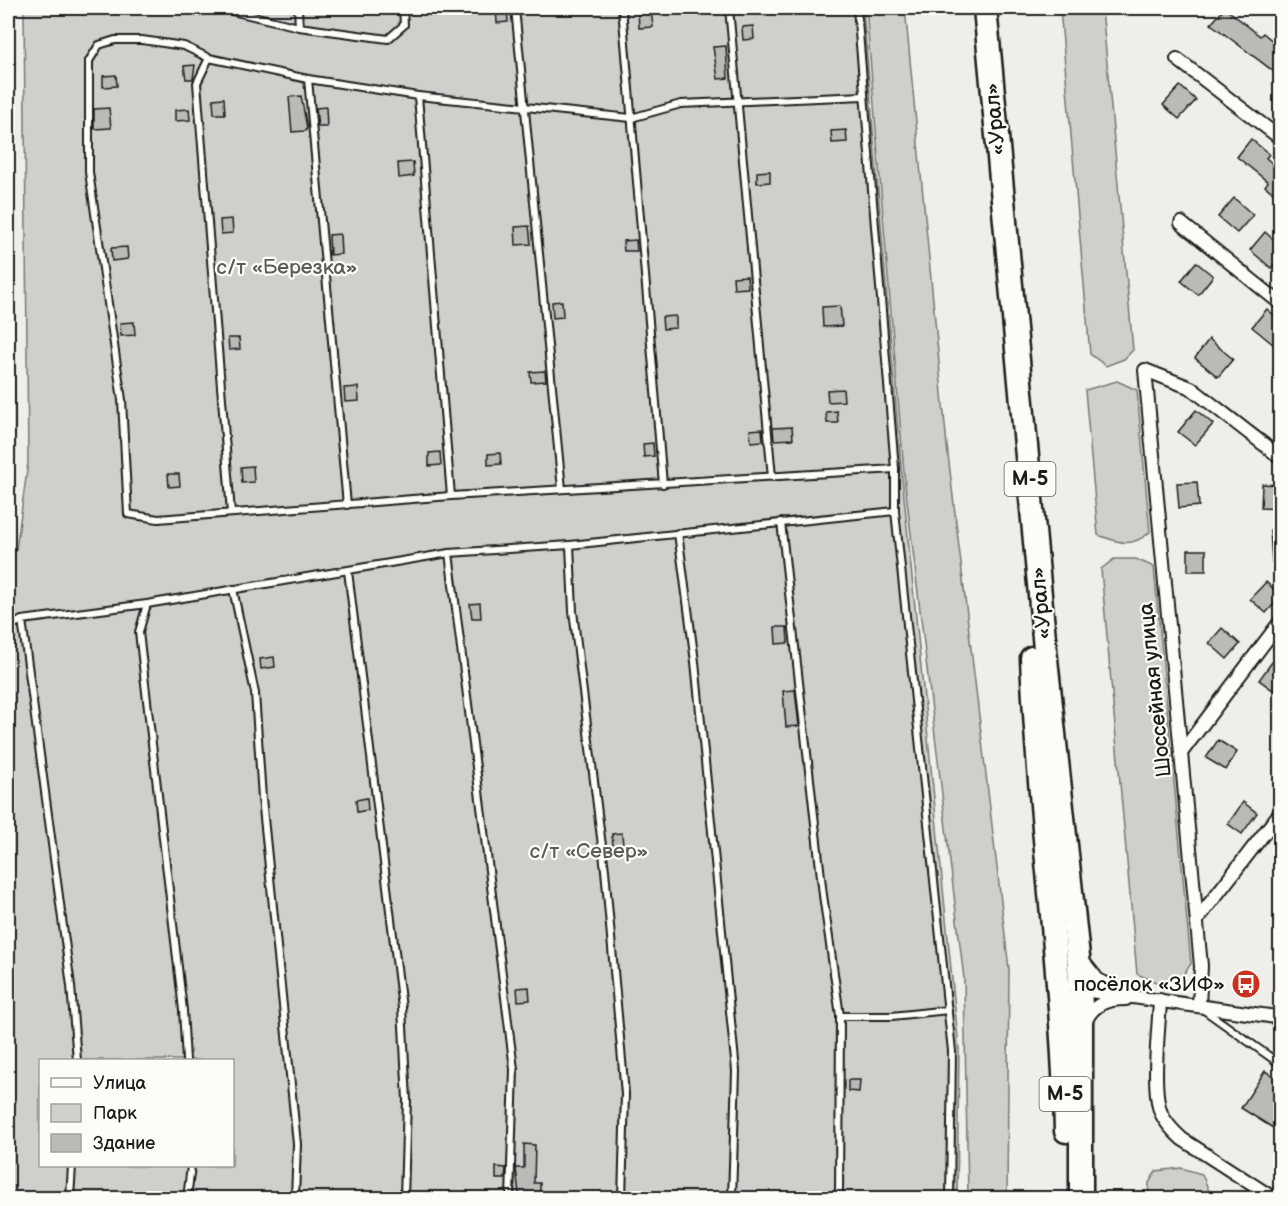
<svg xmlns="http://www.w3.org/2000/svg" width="1288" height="1206" font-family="'Balsamiq Sans',sans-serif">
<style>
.built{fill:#e0deda}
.green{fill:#d0cfcc;stroke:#767674;stroke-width:1.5;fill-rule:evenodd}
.building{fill:#bbbab6;stroke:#1c1c1c;stroke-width:1.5}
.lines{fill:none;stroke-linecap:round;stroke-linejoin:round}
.lane-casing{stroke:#1c1c1c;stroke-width:10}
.street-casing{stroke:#1c1c1c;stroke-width:16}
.highway-casing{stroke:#1c1c1c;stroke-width:27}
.lane{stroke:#fdfcf7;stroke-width:6}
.street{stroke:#fdfcf7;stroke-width:12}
.highway{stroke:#fdfcf7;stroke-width:22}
.labels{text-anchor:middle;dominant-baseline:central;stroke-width:4.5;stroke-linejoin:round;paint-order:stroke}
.shield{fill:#fdfcf7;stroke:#605f5e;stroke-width:1.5}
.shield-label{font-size:20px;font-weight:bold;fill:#1c1c1c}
.street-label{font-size:21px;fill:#1c1c1c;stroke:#fdfcf7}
.park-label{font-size:21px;fill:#5b5b5a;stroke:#fdfcf7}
.poi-label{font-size:21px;fill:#1c1c1c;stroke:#fdfcf7;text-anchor:end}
</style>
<rect width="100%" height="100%" fill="#f0eeea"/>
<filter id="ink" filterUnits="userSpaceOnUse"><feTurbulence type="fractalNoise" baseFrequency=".0167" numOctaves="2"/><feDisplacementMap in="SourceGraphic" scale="12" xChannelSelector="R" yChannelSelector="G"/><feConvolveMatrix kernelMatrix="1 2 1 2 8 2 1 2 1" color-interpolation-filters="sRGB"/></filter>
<g filter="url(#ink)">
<polygon class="built" points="8,8 11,8 17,458 8,475"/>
<g class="green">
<path d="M 24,8 L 863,8 L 902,477 L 959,1049 L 957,1198 L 8,1198 L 8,561 L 16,550 L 28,463 ZM 40,1060 L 232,1060 L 232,1166 L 40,1166 Z"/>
<polygon points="866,8 905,8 947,446 1009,969 1007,1198 968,1198 964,979 905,484"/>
<polygon points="1060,8 1102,8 1133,350 1124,359 1106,366 1090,354"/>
<path d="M 1117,381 L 1137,390 L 1150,532 C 1132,548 1119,543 1098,535 L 1085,390 Z"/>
<polygon points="1114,559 1136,559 1154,567 1191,964 1179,980 1156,982 1137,974 1101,569"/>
<polygon points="1181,1168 1202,1174 1209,1191 1208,1198 1148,1198 1149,1183 1156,1171"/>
</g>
<g class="building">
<polygon points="496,8 507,8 508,22 497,23"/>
<polygon points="1225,8 1260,36 1263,33 1281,48 1281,77 1211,24"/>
<polygon points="651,10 653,27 639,28 638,11"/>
<polygon points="753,26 754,39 743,40 742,27"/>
<polygon points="726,46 728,78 718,79 713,47"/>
<polygon points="195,65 193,79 186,79 184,66"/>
<polygon points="116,75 117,86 103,87 103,76"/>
<polygon points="1180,86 1196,100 1179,119 1163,105"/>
<polygon points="301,96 307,128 305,131 292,132 289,97"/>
<polygon points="224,98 225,114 214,114 213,99"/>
<polygon points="326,107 327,127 318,127 316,108"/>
<polygon points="109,108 111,128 94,129 94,109"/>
<polygon points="189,109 190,120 175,121 175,110"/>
<polygon points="846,130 847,142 832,143 831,131"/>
<polygon points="1251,139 1269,154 1266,158 1281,171 1281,199 1265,186 1268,182 1237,157"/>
<polygon points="413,162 414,176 399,178 398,163"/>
<polygon points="770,171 770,182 757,183 757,172"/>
<polygon points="1234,198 1253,215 1237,233 1218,217"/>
<polygon points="232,219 233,233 221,234 220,220"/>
<polygon points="529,226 531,244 516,245 515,227"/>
<polygon points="1265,232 1281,246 1281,257 1271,268 1250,250"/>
<polygon points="340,234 341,254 330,255 329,235"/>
<polygon points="636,240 637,251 624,251 623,241"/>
<polygon points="127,247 128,259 112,261 111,248"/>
<polygon points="1196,262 1213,276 1198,295 1181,281"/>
<polygon points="747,276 748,288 734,289 733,277"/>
<polygon points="562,301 563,317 553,318 552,302"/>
<polygon points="840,306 842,326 823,327 822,307"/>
<polygon points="1267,309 1281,321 1281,337 1274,345 1252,327"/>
<polygon points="676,316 676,328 663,329 662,317"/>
<polygon points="134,322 135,335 121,336 120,323"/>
<polygon points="228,338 239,338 240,349 229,350"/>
<polygon points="1209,339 1233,359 1218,377 1195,358"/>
<polygon points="545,371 546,381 531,382 530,372"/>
<polygon points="358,387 359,401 345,402 344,388"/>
<polygon points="843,389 844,401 828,402 827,390"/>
<polygon points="1196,410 1213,424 1195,445 1178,432"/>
<polygon points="837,411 838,423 827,423 826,412"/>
<polygon points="792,427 793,439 774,440 773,428"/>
<polygon points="762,429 763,441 751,442 750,430"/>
<polygon points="653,443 654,456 644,457 643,444"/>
<polygon points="440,452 441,465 429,466 429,453"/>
<polygon points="500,453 501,464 488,465 488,454"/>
<polygon points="253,466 254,482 242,483 241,467"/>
<polygon points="168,474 179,474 180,486 169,487"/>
<polygon points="1197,482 1199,506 1179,508 1177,483"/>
<polygon points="1262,484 1281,485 1281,509 1261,508"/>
<polygon points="1270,530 1281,530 1281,562 1272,562"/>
<rect x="1188" y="550" width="18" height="21"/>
<polygon points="1266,582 1281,596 1266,613 1250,599"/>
<polygon points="480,603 481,618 472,618 470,604"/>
<polygon points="775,627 787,627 788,643 776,644"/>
<polygon points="1222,628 1240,644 1227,659 1209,643"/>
<polygon points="274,657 275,667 261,669 260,659"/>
<polygon points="1272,662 1281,668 1281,696 1259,680"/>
<polygon points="795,690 799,726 786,727 783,691"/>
<polygon points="1218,740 1237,752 1226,770 1206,758"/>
<polygon points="367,798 368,810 357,812 356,800"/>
<polygon points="1243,802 1257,813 1242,834 1228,824"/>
<polygon points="622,833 623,846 613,847 612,834"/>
<polygon points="529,987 530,1000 518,1001 517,988"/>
<polygon points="1265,1071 1281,1081 1281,1133 1241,1108"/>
<polygon points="848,1080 860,1080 859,1092 848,1091"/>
<polygon points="524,1144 535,1145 534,1183 540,1183 540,1195 519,1194 516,1168 524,1168"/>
<polygon points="496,1167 506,1168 505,1179 496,1179"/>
</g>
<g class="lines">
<g class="lane-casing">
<g id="lane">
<polyline points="219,8 299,27 388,39 404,25 403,8"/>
<polyline points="298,8 299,27"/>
<polyline points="515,8 562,489"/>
<polyline points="622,8 663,484"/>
<polyline points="729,8 772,477"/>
<polyline points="857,8 895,469 895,511 952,1051 950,1198"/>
<polyline points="209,58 197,83 231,513"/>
<polyline points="308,79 347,505"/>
<polyline points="418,96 451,496"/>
<polyline points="864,96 681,104 631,118 418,96 308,79 209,58 184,46 142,40 115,40 99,45 89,61 89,172 122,400 128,514 158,519 451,496 895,469"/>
<polyline points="781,522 823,895 840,1016 839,1198"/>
<polyline points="678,533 695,662 736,1071 732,1198"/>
<polyline points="570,545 573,611 605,870 625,1094 622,1198"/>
<polyline points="449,553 514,1069 510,1198"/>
<polyline points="348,571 402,1008 407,1100 404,1198"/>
<polyline points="233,589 255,693 262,798 297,1144 295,1198"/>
<polyline points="147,604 139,632 183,1010 186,1060"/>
<polyline points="22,620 71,986 77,1060"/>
<polyline points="8,627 22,620 147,604 449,553 570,545 895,511"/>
<polyline points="1204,1010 1280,1064"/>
<polyline points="840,1016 892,1016 948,1010"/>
<polyline points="8,1194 15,1198"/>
<polyline points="70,1198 72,1166"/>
<polyline points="187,1198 191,1166"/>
</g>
</g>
<g class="street-casing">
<g id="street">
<polyline points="1177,59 1280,138"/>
<polyline points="1181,223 1280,303"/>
<polyline points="1181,753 1280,622"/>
<polyline points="1197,920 1280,813"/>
<polyline points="1082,960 1098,980 1115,988"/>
<polyline points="1076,989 1276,1017 1280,1015"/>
<path d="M 1160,1000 C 1159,1029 1151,1088 1161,1113 C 1166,1124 1173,1131 1182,1139 L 1273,1198"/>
<polyline points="1199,1006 1201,966 1145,370 1191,388 1280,457"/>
<path d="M 1085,1023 C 1092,1004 1107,999 1126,999"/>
</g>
</g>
<g class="highway-casing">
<g id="highway">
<polyline points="985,8 1046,659 1079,966 1081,1007 1081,1198"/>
<path d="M 1032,658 C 1038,816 1063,973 1066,1131"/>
</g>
</g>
<use href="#lane" class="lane"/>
<use href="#street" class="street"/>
<use href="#highway" class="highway"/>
</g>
</g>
<defs>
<g id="bus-disc" transform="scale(1.5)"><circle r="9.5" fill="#c8321e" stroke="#fdfcf7"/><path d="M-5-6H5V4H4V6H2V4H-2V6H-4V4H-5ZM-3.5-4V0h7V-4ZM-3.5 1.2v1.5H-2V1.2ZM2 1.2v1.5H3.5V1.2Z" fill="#fff"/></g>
</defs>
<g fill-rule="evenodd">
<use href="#bus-disc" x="1246" y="984"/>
</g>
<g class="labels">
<g class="shield">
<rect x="1004.5" y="462" width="51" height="34" rx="4.5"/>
<rect x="1039.5" y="1077" width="51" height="34" rx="4.5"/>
</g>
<g class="shield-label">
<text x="1030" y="479">М-5</text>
<text x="1065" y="1094">М-5</text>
</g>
<g class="street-label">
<text transform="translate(995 119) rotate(-95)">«Урал»</text>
<text transform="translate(1041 603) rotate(-95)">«Урал»</text>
<text transform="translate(1155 690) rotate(-96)">Шоссейная улица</text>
</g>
<g class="park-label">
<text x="287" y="267">с/т «Березка»</text>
<text x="589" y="851">с/т «Север»</text>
</g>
<g class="poi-label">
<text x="1225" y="984">посёлок «ЗИФ»</text>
</g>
</g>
<rect width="1288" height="1206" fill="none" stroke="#fdfcf7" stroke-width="30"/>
<rect x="15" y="15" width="1258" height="1176" fill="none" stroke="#1c1c1c" stroke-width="2" filter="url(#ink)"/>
<rect x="39" y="1059" width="195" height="108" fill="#fdfcf7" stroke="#a3a29f" stroke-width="1.5"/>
<rect x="51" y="1078" width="30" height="9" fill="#fdfcf7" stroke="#a3a29f" stroke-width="1.5"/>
<text x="93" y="1089" font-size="18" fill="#1c1c1c">Улица</text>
<rect x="51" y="1104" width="30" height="18" fill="#d0cfcc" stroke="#a3a29f" stroke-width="1.5"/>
<text x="93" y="1119" font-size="18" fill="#1c1c1c">Парк</text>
<rect x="51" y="1134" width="30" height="18" fill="#bbbab6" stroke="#a3a29f" stroke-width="1.5"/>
<text x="93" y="1149" font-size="18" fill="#1c1c1c">Здание</text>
</svg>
